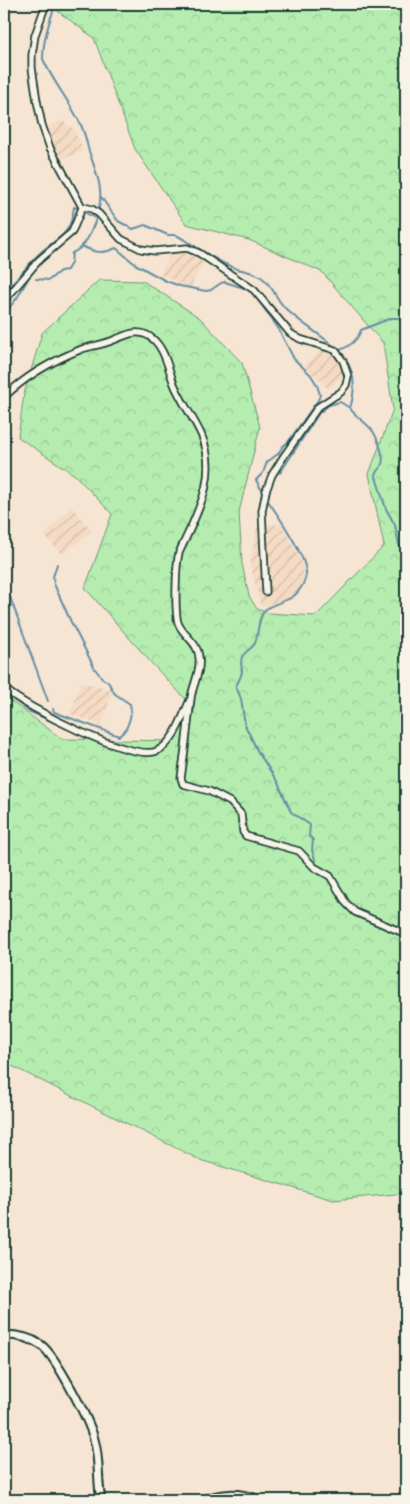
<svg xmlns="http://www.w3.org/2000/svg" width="410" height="1504" font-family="'Shantell Sans',sans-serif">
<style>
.industrial{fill:url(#industrial-furrows)}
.forest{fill:url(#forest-crowns);stroke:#6a9572}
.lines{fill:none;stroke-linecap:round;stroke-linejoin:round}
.stream{stroke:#658fa5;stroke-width:2}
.minor-casing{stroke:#1f3d34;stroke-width:9}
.tertiary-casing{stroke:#1f3d34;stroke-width:11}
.minor{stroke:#f7f3e8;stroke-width:5.5}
.tertiary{stroke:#f7f3e8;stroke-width:7}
</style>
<defs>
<pattern id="industrial-furrows" width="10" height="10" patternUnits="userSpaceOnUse" patternTransform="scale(1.25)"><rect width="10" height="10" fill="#f5dbc4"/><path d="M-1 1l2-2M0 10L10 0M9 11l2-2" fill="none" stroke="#d2bda9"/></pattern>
<pattern id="forest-crowns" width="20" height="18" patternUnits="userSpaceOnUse" patternTransform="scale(1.25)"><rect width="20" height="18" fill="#b5edb0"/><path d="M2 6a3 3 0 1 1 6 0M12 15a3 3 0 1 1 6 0" fill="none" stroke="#9bcc98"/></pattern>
</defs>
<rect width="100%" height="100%" fill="#f6e5d3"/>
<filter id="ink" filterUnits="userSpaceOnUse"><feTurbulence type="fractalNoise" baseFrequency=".02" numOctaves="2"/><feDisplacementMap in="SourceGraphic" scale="10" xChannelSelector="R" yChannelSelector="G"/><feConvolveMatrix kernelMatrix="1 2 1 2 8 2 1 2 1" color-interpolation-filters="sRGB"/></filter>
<g filter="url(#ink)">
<g class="industrial">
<polygon points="62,121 72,127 81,144 82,152 59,160 48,131 51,125"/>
<polygon points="183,251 205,259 190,288 160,274 171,252"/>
<polygon points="323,348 336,355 339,359 344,374 329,389 305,366"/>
<polygon points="71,506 92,531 63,554 44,536"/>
<polygon points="281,524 300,559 304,569 304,580 295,595 261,607 250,564 257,526"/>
<polygon points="81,682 108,689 112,693 101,725 70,714"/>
</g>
<polygon class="forest" points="48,4 406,4 406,1193 333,1200 200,1160 4,1062 4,696 62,739 172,741 195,709 155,667 85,588 112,514 75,475 18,437 24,394 42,333 99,280 143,281 200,318 242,363 260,427 239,512 242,564 249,596 257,609 268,613 316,616 384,546 369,474 393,409 383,343 322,272 249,240 186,224 135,149 94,38"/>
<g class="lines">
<g class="stream">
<path d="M 56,4 C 49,21 43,40 43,59 C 52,80 67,98 78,119 C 83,128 86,138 88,148 C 94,168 104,186 99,208"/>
<path d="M 101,197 L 118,221 L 133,229 L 145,225 L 168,235 L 176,235 C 195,245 212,259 232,267 C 241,271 253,271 261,277 C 273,285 276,300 286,309 C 318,340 368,352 350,408 C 355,417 365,421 372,430 C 377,437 385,456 382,464 C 381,467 377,471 375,474 L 386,509 L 395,525 L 399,545 L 406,554"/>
<path d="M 82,246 C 95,253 103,254 116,248 L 135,264 L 166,281 L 180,286 L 206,291 L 211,290 L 221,283 L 225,282 L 247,289 L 253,293 L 278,328 L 294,359 L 311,375 L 317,385 L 320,395 L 318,400 L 288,442 L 283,446 L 278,454 L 267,462 L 263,473 L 256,480 L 261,489"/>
<path d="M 36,279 L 49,280 L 60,271 L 67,270 L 71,263 L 72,253 C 86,247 91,232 96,219 L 86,213"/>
<path d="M 4,294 C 15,281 26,267 38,255 C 57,236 70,239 74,207 L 76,208"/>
<polyline points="4,314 17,298 28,279"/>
<path d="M 340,350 C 350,346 357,341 361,330 L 391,318 L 406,318"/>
<polyline points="280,473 319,413 329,405 340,402 350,408"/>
<path d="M 268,501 C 278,515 308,559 306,575 C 305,582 300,591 295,595 C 287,602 272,603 265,610 C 257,619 259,633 255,643 C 252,649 245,651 242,657 C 240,662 242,667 242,672 C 241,677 238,682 236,686 L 241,699 L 245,725 L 258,752 L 277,781 L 291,812 L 310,825 L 309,836 L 313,840 L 312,850 L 316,862"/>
<polyline points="4,591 10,597 48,701"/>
<polyline points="4,692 28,711 49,720"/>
<path d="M 53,709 L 54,712 L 119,736 C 128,730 133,714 130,704 L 115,694 L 108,682 L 103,679 L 95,669 L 71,622 L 54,584 L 53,577 L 57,564"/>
</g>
<g class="minor-casing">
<g id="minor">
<polyline points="46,4 35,35 32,55 32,68 37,101 42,125 50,148 81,205"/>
<polyline points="84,207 92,209 99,214 121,239 141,249 155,251 187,248 199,253 254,290 290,333 300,339 335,350 343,361 348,376 346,385 341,392 318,407 284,456 272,475 266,491 262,511 266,592"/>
<polyline points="4,301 39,260 72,232 82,208"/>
<path d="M 4,397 C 26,376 54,360 82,349 C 91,346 101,345 111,341 C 123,337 134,329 147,335 C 164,343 168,368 174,384 C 181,401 193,417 201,434 C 220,477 196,515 179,553 C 176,564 174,616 179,625 C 185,637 198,643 199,657 C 201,672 193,684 191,698 C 188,724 185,751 181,778 L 183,784 L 209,791 L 230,802 L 241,814 L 243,832 L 246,836 L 299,851 L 314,867 L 330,876 L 346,903 L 355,912 L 406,934"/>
<path d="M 4,688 C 24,707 132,762 157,751 C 175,742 182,717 190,700"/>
</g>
</g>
<g class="tertiary-casing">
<g id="tertiary">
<path d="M 4,1335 C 16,1335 31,1338 41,1345 C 56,1356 89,1420 94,1439 C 100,1459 97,1480 101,1500"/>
<path d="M 202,1500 C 223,1493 238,1492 259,1500"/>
<polyline points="398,1500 406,1495"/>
</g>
</g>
<use href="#minor" class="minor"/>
<use href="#tertiary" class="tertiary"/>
</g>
</g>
<rect width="410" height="1504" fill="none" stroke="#f7f3e8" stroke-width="20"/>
<rect x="10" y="10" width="390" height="1484" fill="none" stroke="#1f3d34" stroke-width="2" filter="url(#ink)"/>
</svg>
